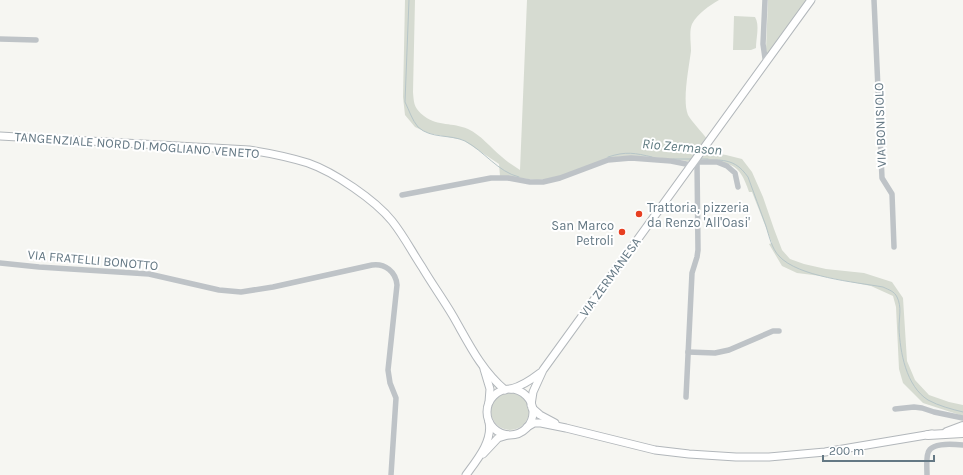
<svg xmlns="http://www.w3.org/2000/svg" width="963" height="475" font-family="Karla,sans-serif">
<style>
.green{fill:#d6dbd1}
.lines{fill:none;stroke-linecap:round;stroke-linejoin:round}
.stream{stroke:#b6c5c8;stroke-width:1}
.major-casing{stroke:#b2b7bb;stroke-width:9}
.highway-casing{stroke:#b4b8bb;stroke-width:10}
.minor{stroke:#bec3c7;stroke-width:5.5}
.major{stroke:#fff;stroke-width:7}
.highway{stroke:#fff;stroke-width:8}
.poi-dot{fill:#e73f21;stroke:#fff;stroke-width:1.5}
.labels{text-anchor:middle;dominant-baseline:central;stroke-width:4;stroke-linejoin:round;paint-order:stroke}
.street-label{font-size:13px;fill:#647884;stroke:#fff}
.poi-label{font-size:13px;fill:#647884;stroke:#fff;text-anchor:start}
.water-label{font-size:14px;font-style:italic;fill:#5f7b81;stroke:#fff}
</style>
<rect width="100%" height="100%" fill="#f6f6f2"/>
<g class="green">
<path d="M 405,0 L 415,0 L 413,92 C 414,104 414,108 424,116 C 439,127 452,122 468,129 C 481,135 491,148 502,157 C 507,162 514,166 520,170 L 527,0 L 719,0 C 709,6 698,13 692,24 C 689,31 691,43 691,51 C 689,67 682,101 688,115 C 692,122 702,132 707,139 L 691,162 C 668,158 630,154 608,158 L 556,178 L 537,180 L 500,176 L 499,164 L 463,140 L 428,133 L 415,127 L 405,115 L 403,97 Z"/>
<polygon points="768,0 807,0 767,55 766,49"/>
<path d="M 734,16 L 755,17 C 760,25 756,38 756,48 L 751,50 L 733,50 Z"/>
<path d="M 707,152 L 726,155 L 742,159 L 752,172 L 763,197 L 774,229 L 782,250 L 790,259 L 804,264 L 826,269 L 864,273 L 892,282 L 903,298 L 907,361 L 915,380 L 929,395 L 949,402 L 963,405 L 963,416 L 923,403 L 903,383 L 899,369 L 896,307 L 893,296 L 871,286 L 821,276 L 797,273 L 782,266 L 769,244 L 772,243 L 752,192 L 749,192 C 739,161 730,164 701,159 Z"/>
<circle cx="510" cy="411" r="19"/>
</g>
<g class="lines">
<g class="stream">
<path d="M 409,0 L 405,102 C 409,110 412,120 418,127 C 431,139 450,134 465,141 C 484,151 498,172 519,177"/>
<path d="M 608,157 C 626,151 635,153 652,157"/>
<polyline points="673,159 692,159"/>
<polyline points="699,159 708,159"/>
<path d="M 719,160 C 733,161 740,166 748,177 C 754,193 760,210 766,226 C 769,236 772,249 779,256 C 798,277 855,282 883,287 C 889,290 894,291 897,297 C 902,307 899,317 899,328 C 900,352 906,386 928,400 C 939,406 951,409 963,412"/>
</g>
<g class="major-casing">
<g id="major">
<path d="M 0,136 L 249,150 C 269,153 288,157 308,163 C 334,172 375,200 392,221 C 404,236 412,252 422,267 C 432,284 443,299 453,316 C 468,342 481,370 505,390"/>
<polyline points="484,369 490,389 489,402"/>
<path d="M 511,389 C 522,386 531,380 540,373"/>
<circle cx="510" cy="412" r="23"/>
<polyline points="531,405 533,392 543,370 811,0"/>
<polyline points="532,408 540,415 555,423"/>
<polyline points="527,427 534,423 541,423 566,428 655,450 689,454 736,457 769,457 825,452 932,434"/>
<polyline points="483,454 498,438 508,435"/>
<path d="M 466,475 C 477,460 493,441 489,422"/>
</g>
</g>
<g class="highway-casing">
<g id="highway">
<polyline points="947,432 963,426"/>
<polyline points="928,435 963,433"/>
</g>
</g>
<g class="minor">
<polyline points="765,0 763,44 765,58 767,60"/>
<polyline points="874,0 882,178 892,194 894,247"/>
<polyline points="0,39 36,40"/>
<polyline points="402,195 491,178 508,178 530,182 543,182 560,178 608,160 631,158 671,161 691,165 697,162 717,162 727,166 735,173 738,187"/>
<path d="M 0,263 L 39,267 L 149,274 L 219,290 L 241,292 L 273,287 L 372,265 C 385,263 396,272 397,285 L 388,370 L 390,383 L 396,398 L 391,475"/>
<polyline points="688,352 715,353 729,350 773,331 779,331"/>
<polyline points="686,397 692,273 697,257 698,250 697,162"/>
<polyline points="895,409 914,407 922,408 934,412 963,418"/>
<path d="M 927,475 C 927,468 926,459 928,453 C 931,442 954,444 963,445"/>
</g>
<use href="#major" class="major"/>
<use href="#highway" class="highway"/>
</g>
<g class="poi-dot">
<circle cx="639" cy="214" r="4"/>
<circle cx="622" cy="232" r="4"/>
</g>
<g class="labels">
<g class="street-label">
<text transform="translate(880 125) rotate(-92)">VIA BONISIOLO</text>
<text transform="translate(137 145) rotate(4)">TANGENZIALE NORD DI MOGLIANO VENETO</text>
<text transform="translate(93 260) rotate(5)">VIA FRATELLI BONOTTO</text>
<text transform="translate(610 277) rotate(-54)">VIA ZERMANESA</text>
</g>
<g class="poi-label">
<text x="647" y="207">Trattoria, pizzeria<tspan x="647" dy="15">da Renzo 'All'Oasi'</tspan></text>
<text x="614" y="225" text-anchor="end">San Marco<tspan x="614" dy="15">Petroli</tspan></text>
</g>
<g class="water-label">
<text transform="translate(682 147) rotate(5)">Rio Zermason</text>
</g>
</g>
<path d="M823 455v6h111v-6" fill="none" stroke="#647884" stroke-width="2"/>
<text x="829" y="455" font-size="12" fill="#647884" stroke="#ffffff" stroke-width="3" paint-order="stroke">200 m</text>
</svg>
